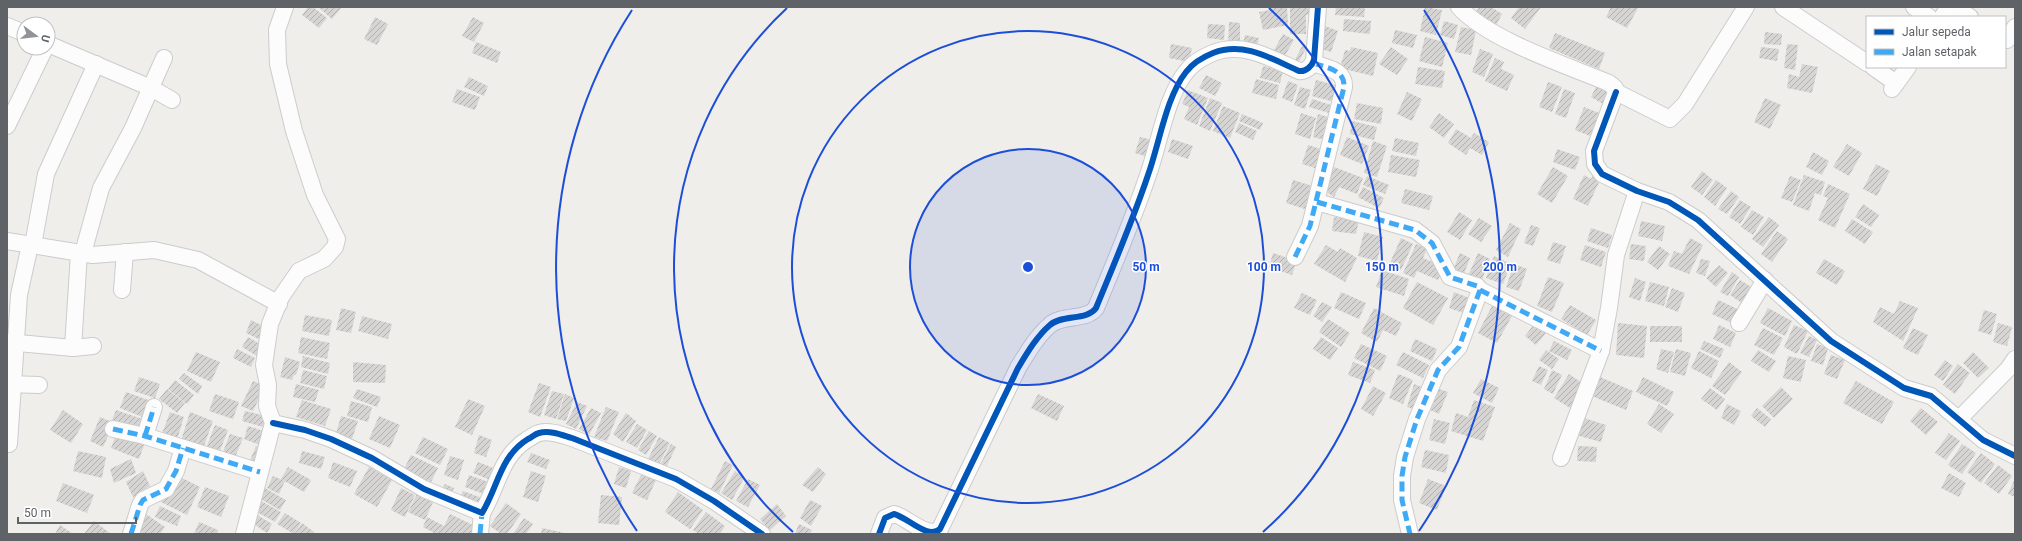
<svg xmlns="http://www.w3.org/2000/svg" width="2022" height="541" font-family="Roboto,sans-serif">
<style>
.building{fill:url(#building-hatch)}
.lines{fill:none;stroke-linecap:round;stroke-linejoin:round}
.minor-casing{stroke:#cbcccc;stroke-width:18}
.minor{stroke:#fdfcfc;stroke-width:16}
.quiet{stroke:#3fa9f5;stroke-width:5;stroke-dasharray:10 5;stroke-linecap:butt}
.cycleway-casing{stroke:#fff;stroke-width:8}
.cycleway{stroke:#0057b8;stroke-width:6}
.ring{fill:none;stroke:#1d4ed8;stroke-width:2}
.centre{fill:#1d4ed8;stroke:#fff;stroke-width:2}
.ring-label{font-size:12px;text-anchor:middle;font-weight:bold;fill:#1d4ed8;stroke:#fff;stroke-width:3;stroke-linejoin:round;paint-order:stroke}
</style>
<defs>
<pattern id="building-hatch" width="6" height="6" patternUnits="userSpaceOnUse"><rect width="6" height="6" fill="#d6d5d3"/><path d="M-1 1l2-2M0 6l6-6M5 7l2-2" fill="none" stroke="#b1b0af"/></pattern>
</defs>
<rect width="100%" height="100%" fill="#efeeea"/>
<g class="building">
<polygon points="308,7 313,7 327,18 319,28 302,15"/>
<polygon points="318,7 342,7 332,19"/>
<polygon points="1270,7 1287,7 1288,25 1263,30 1259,12 1270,10"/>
<polygon points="1290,7 1315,7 1316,14 1306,15 1306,34 1290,34"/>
<polygon points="1336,7 1365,7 1364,17 1335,15"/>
<polygon points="1425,7 1442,10 1436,35 1420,31"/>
<polygon points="1479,7 1491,7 1502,14 1495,27 1475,15"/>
<polygon points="1519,7 1541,7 1525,29 1511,18"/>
<polygon points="1611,7 1636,7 1638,8 1627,28 1606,17"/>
<polygon points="375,17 388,24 377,45 364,39"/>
<polygon points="473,17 484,23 474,42 462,36"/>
<polygon points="1344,19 1371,21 1370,34 1343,31"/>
<polygon points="1444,21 1458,25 1454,39 1440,35"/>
<polygon points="1229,22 1240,23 1240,46 1228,45"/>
<polygon points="1208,24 1225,25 1224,40 1207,38"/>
<polygon points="1325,26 1338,31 1331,52 1318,48"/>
<polygon points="1461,27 1476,30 1471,55 1455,52"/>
<polygon points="1395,30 1417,35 1413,48 1392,43"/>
<polygon points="1765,32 1782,34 1781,45 1764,44"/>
<polygon points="1555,33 1605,53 1599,69 1549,48"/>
<polygon points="1283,34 1294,40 1283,59 1273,52"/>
<polygon points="1245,35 1259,38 1257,48 1243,44"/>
<polygon points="1425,37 1448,43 1442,67 1419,61"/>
<polygon points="476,42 501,52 497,63 472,53"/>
<polygon points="1171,44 1192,48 1189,62 1169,58"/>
<polygon points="1787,44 1798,45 1795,70 1784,68"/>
<polygon points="1302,46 1306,48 1298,64 1294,62"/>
<polygon points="1351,47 1378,53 1373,76 1340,68 1345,50 1350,51"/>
<polygon points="1391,47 1408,59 1397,75 1379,64"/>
<polygon points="1761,47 1779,49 1777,61 1759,58"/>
<polygon points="1480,49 1493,54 1484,77 1472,72"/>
<polygon points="1495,58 1504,62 1501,69 1514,75 1507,91 1485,81"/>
<polygon points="1802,64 1818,67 1812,93 1787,88 1789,74 1799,77"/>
<polygon points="1263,66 1283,71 1280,83 1260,78"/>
<polygon points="1418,67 1445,71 1442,88 1415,84"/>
<polygon points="1206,75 1222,83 1215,96 1199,88"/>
<polygon points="469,77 488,86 484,96 464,87"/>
<polygon points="1256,79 1279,85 1276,99 1252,93"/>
<polygon points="1316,80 1342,87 1338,103 1312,96"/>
<polygon points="1288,81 1298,85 1292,102 1282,98"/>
<polygon points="1548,82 1562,87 1552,112 1539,107"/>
<polygon points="1598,83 1612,90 1605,105 1591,97"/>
<polygon points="1300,87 1311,90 1305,109 1294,105"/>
<polygon points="457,89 480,97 475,110 452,102"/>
<polygon points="1564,89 1575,93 1566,118 1555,114"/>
<polygon points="1188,90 1208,98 1197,125 1184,119 1189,107 1182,104"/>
<polygon points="1407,92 1422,99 1412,121 1397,114"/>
<polygon points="1210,98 1222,103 1210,131 1199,126"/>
<polygon points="1765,98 1781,105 1770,129 1754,122"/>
<polygon points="1312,99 1331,105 1329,113 1309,107"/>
<polygon points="1357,103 1383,108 1381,124 1354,119"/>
<polygon points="1223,106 1240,113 1230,138 1213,131"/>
<polygon points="1584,107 1599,113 1590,136 1575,130"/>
<polygon points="1301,113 1316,118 1310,139 1295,134"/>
<polygon points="1439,113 1454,124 1444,138 1429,127"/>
<polygon points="1242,114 1263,123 1260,130 1239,121"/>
<polygon points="1318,114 1335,119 1329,141 1313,137"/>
<polygon points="1352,121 1377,127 1374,140 1350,134"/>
<polygon points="1239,123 1257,131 1253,140 1235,132"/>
<polygon points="1456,129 1471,138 1474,133 1489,142 1482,155 1470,148 1466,155 1448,143"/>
<polygon points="1140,137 1156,141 1151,158 1135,153"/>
<polygon points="1347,137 1369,146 1362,164 1340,155"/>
<polygon points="1395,138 1419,143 1416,156 1392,151"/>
<polygon points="1172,139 1193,146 1188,159 1168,152"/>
<polygon points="1373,141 1387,146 1377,177 1364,173"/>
<polygon points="1847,144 1862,153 1849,176 1833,167"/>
<polygon points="1308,145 1324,150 1318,169 1302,164"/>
<polygon points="1557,149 1580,157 1575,170 1553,162"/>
<polygon points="1813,152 1829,161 1822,175 1806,167"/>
<polygon points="1391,155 1420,160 1416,177 1388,172"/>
<polygon points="1876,164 1890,171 1877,196 1863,189"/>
<polygon points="1334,167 1363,178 1357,194 1339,187 1334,197 1325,191"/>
<polygon points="1553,167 1568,176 1552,203 1537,194"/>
<polygon points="1702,171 1713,180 1702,195 1691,187"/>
<polygon points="1594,173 1601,178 1588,206 1573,199 1584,175 1591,179"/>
<polygon points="1804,175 1825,182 1821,195 1815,193 1809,211 1793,205"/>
<polygon points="1367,176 1389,185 1385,194 1363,185"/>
<polygon points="1790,176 1801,180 1792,202 1781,198"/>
<polygon points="1293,180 1316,187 1308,210 1286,203"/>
<polygon points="1716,180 1727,188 1715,206 1704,197"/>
<polygon points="1828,184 1850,194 1835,228 1818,220 1828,198 1823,196"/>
<polygon points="1363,187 1384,198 1379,208 1358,197"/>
<polygon points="1405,189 1433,196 1429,210 1401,203"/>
<polygon points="1731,191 1739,197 1727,214 1718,209"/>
<polygon points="1740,200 1751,207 1740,224 1729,217"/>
<polygon points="1863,204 1879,215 1871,227 1855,217"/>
<polygon points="1752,210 1764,217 1753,235 1741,227"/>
<polygon points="1459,212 1472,220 1460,240 1447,232"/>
<polygon points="1334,217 1359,220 1356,234 1332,231"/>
<polygon points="1769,217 1779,225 1763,247 1752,239"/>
<polygon points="1479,218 1492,226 1481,242 1468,234"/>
<polygon points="1852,219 1873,232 1865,244 1845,231"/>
<polygon points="1641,221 1665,226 1662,241 1638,236"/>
<polygon points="1510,223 1521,229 1508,257 1496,250"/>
<polygon points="1531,225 1540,228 1533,246 1524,243"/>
<polygon points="1591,228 1612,235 1608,248 1587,241"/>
<polygon points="1777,231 1788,239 1772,262 1761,254"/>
<polygon points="1364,232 1383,237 1377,261 1358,256"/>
<polygon points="1401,238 1413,244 1401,270 1389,265"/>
<polygon points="1690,238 1703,245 1689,274 1668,266 1674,251 1682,254"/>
<polygon points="1553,242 1566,246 1560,264 1547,260"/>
<polygon points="1416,244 1427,249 1423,258 1444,267 1438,280 1417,271 1414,278 1403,273"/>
<polygon points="1631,244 1646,246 1644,261 1629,259"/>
<polygon points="1326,245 1338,252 1340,248 1357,258 1345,282 1314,264"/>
<polygon points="1585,245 1606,252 1601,267 1580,260"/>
<polygon points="1659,246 1670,254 1658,270 1647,262"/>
<polygon points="1273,253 1297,261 1292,275 1269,267"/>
<polygon points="1460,253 1470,258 1462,279 1451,274"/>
<polygon points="1478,253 1490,259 1481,282 1468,276"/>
<polygon points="1494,256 1511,264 1503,284 1486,278"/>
<polygon points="1701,259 1710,261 1705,276 1696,273"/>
<polygon points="1824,259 1845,271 1837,285 1816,273"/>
<polygon points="1514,264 1527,269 1519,291 1506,287"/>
<polygon points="1719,265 1728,273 1716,287 1706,278"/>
<polygon points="1382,270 1409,279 1404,296 1376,287"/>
<polygon points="1732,272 1739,277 1728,296 1720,292"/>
<polygon points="1548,277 1564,283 1552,312 1537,306"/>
<polygon points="1635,278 1646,282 1640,301 1629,297"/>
<polygon points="1740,280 1756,290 1746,306 1730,295"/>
<polygon points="1417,282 1448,298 1433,325 1403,308"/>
<polygon points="1650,282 1669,287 1664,306 1645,301"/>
<polygon points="1672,288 1685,293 1678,312 1665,307"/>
<polygon points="1341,292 1366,303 1359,319 1334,308"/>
<polygon points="1454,292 1474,300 1469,315 1449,308"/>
<polygon points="1302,293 1317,300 1310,315 1294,308"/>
<polygon points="1718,300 1742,311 1736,325 1712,314"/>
<polygon points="1900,301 1918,308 1903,341 1873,322 1880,307 1894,314"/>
<polygon points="1322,302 1332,307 1322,322 1313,316"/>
<polygon points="1493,304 1513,314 1497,343 1478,333"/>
<polygon points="1570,305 1596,320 1587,335 1561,319"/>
<polygon points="341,308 356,312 351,333 336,330"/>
<polygon points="1374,308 1402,323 1396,336 1383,330 1377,342 1361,333"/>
<polygon points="1768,308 1792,321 1785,336 1760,323"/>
<polygon points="1984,310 1997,314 1991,335 1978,331"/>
<polygon points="305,315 332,320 329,336 302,331"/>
<polygon points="362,316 392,324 388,339 358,331"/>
<polygon points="1328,319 1350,333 1341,347 1319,332"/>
<polygon points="251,320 267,328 261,340 246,333"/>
<polygon points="1535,323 1547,332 1536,345 1525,336"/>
<polygon points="1618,323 1647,326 1644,358 1616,355"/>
<polygon points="1998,323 2012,327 2007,346 1993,342"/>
<polygon points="1719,325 1736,333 1730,347 1713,339"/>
<polygon points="1794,325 1808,331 1797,354 1784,347"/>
<rect x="1650" y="326" width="32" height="16"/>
<polygon points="1763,328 1783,338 1774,355 1754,345"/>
<polygon points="1913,328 1928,335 1918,355 1903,348"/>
<polygon points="1809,336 1817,340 1809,357 1800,353"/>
<polygon points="248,337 263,346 257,356 242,347"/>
<polygon points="301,337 330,343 327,359 298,353"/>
<polygon points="1321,337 1338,348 1330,360 1313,349"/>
<polygon points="1415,339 1437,349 1432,361 1410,351"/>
<polygon points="1554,341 1572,350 1567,360 1549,351"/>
<polygon points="1704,341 1724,349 1720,358 1700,349"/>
<polygon points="1361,344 1387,356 1380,371 1354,358"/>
<polygon points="1817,344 1828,348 1823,365 1811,361"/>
<polygon points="237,349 255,358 251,367 233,358"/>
<polygon points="1661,349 1674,352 1668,373 1656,369"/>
<polygon points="1676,349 1691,353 1685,376 1670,372"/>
<polygon points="1546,350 1559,359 1552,369 1539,360"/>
<polygon points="1758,350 1776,361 1769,372 1751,361"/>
<polygon points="1699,351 1719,361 1711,378 1691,368"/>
<polygon points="196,352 220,362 211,382 187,371"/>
<polygon points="1403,352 1429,365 1423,378 1396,365"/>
<polygon points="1973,352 1989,368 1978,378 1963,363"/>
<polygon points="1831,355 1845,360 1837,379 1824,374"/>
<polygon points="303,356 330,363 328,374 301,367"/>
<polygon points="1788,356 1806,360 1801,382 1783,378"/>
<polygon points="285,357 300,362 296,375 294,375 292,380 280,377"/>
<polygon points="1945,360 1953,366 1943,381 1934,375"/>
<polygon points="353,362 386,365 385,383 353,382"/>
<polygon points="1353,362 1375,370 1370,383 1348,375"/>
<polygon points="1729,362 1742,372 1725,395 1712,386"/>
<polygon points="1958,364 1970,373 1955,394 1943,385"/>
<polygon points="1539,366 1548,370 1541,385 1532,381"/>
<polygon points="303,370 327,376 324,389 300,383"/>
<polygon points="1552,370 1562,375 1553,394 1544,389"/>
<polygon points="184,373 202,386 198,394 179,379"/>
<polygon points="1398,374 1413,380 1403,404 1389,398"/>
<polygon points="1569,374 1585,385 1570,408 1554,398"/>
<polygon points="139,377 160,384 155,398 134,391"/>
<polygon points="1600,377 1633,391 1626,410 1592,396"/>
<polygon points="1643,377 1674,392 1667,406 1636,392"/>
<polygon points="1481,379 1499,388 1492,403 1473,393"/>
<polygon points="175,380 194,395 187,404 168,389"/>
<polygon points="253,381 265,386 253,411 241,406"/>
<polygon points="1856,381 1894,402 1882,424 1843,403"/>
<polygon points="539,383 551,387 540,417 528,412"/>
<polygon points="296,384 319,390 315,402 293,397"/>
<polygon points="1414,384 1424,388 1417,410 1407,407"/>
<polygon points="1373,386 1386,393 1373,416 1361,409"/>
<polygon points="1781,387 1793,399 1774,418 1762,406"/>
<polygon points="1436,388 1448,392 1439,414 1428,409"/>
<polygon points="1710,388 1725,399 1717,410 1701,399"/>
<polygon points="167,389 185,403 177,413 159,399"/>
<polygon points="357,389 381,397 377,407 353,398"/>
<polygon points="552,391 564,394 556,419 544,415"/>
<polygon points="126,392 151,401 145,418 120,408"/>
<polygon points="215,394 239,402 233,419 209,411"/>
<polygon points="565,394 574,398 566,421 557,419"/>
<polygon points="1038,394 1064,406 1057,421 1031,408"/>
<polygon points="468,399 485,406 472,435 455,427"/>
<polygon points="302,400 331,409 325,426 296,417"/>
<polygon points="1474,400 1495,407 1483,441 1451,431 1456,413 1468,417"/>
<polygon points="351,401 372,407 368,422 347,416"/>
<polygon points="577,402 587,406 576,429 566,424"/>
<polygon points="1659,404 1674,414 1661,433 1647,424"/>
<polygon points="1727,404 1741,411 1734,425 1721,418"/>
<polygon points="606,407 619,412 607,441 594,437"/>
<polygon points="591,408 601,413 589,435 579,429"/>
<polygon points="1757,408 1771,419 1765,427 1751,416"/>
<polygon points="1921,408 1938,422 1926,435 1910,421"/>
<polygon points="63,410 83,424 71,443 50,430"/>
<polygon points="116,410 145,420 140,432 112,420"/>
<polygon points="245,411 266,416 263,427 242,421"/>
<polygon points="170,412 184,417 176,443 160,439"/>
<polygon points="190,412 213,421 202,451 180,444"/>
<polygon points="626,413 636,421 623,442 613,434"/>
<polygon points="341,416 358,421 351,442 335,437"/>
<polygon points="379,416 400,425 390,448 369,439"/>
<polygon points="100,417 114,423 103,447 90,441"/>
<polygon points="1581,417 1606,425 1601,442 1576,435"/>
<polygon points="1434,419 1450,423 1445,444 1429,440"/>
<polygon points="637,424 647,430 637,448 626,442"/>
<polygon points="215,425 228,430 218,456 205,451"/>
<polygon points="248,426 264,431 260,445 244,439"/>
<polygon points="649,431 657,436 646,455 638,450"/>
<polygon points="117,432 145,443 139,459 111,448"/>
<polygon points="1949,433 1960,441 1946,460 1935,453"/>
<polygon points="230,434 243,438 233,462 221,457"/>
<polygon points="479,435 492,440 486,457 474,453"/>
<polygon points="423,437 448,449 440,465 415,453"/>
<polygon points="659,437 670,443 657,468 646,463"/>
<polygon points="671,444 676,447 664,472 658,469"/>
<polygon points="1962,444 1976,453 1962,474 1948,465"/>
<polygon points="256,446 263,448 256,465 249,463"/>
<polygon points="1578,446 1597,447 1596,462 1577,461"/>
<polygon points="1425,450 1449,455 1446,473 1421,467"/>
<polygon points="78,451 106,457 102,478 73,471"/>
<polygon points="302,451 325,457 321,469 299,463"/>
<polygon points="531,453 550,460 546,469 527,462"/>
<polygon points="1981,453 1995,464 1981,483 1967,472"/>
<polygon points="411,455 438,468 431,482 404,469"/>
<polygon points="450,456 464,460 458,480 444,475"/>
<polygon points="131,459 136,473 114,483 110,469"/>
<polygon points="725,461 733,465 719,493 711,489"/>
<polygon points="333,462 357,471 350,487 328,478"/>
<polygon points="478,462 498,470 493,481 473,473"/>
<polygon points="1998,465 2012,476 1999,494 1984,483"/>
<polygon points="288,467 311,480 304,492 281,479"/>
<polygon points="369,467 392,480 377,507 354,494"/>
<polygon points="619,467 631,471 626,488 614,484"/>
<polygon points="818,467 826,474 813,492 802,485"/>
<polygon points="143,471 150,486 133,497 126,482"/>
<polygon points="531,471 546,476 538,502 523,497"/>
<polygon points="735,471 744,478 732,500 721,493"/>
<polygon points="642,473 656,480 647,500 632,493"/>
<polygon points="1949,473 1966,483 1959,497 1941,488"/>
<polygon points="469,475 494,484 489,496 465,487"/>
<polygon points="178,476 200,487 187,515 161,502 166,492"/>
<polygon points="273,476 285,481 279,494 267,488"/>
<polygon points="2015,478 2015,497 2008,494"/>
<polygon points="748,479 760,485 748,507 736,501"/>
<polygon points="1428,479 1446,486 1437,510 1419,503"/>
<polygon points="63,483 94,495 87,513 56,501"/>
<polygon points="445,484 454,488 449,499 440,494"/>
<polygon points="205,487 229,496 221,517 197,507"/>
<polygon points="263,487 286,500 280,510 257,497"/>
<polygon points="401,488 415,495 405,517 391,510"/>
<polygon points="463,491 485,499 482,508 459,500"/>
<polygon points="678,492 703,510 690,529 665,512"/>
<polygon points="417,494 433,502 425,520 408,512"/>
<polygon points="601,495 622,497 619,525 598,523"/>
<polygon points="810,500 822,506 811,526 800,518"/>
<polygon points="261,501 281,512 275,522 255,511"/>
<polygon points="506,503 521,514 507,534 501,534 490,526"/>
<polygon points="777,504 786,516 770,530 760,519"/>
<polygon points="160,506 181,516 177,526 155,517"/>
<polygon points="706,512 725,526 720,534 699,534 693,530"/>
<polygon points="254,513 272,524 267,533 249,521"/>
<polygon points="285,513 301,523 294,534 277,524"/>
<polygon points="146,514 165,527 160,534 133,533"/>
<polygon points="450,514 479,528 476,534 436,534 423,527 427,517 444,526"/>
<polygon points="524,518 533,524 526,534 513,534"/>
<polygon points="94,521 111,534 84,534"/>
<polygon points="199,522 218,530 217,534 194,534"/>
<polygon points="302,523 314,532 312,534 295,533"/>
<polygon points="799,524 812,530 810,534 795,534"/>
<polygon points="60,525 73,534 55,534"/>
<polygon points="542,528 565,533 565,534 541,534"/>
</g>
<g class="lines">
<g class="minor-casing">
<g id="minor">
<path d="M 1459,7 C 1489,40 1566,65 1609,83 L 1615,88 L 1616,92 L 1670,119 L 1685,104 L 1746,7"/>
<polyline points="1783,7 1867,63"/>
<polyline points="1914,7 1929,17"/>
<polyline points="1954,7 1970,17"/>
<polyline points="1942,17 1949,7"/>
<polyline points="7,26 24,33"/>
<polyline points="2007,40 2015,27"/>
<polyline points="48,44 151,88 172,100"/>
<polyline points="1873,67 1896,83"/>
<polyline points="1892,89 1908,67"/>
<polyline points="1616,92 1594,151 1595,164 1602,174 1637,191 1669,202 1698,220 1831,341 1904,388 1931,396 1983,440 2015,456"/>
<polyline points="7,126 45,48"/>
<polyline points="1317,202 1415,230 1432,243 1450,277 1477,286 1480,290 1459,347 1438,370 1417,419 1405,457 1402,476 1402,500 1410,534"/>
<polyline points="7,241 93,255 154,250 198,260 279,304"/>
<polyline points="33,245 46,174 96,64"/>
<polyline points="83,253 101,188 133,128 164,58"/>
<path d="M 1295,257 L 1310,226 L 1344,87 C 1345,69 1326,68 1313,63"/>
<polyline points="122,290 125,252"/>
<polyline points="1480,290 1601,351"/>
<polyline points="1739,323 1765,280"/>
<polyline points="7,342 73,348 93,346"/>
<polyline points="73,348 79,253"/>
<polyline points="7,384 39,385"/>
<polyline points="1959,419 2008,369 2015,359"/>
<path d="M 273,423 L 305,430 L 331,439 L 372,458 L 424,489 L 482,513 C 498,487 500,456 528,439 C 532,437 535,434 539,433 C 550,430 562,435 572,438 L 676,479 L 714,501 L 762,534"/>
<polyline points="113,429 145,436 260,472"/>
<polyline points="145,436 154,407"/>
<polyline points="9,444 19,295 30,245"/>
<polyline points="1561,458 1601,351 1609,308 1616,255 1637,191"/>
<polyline points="131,534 140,505 143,500 166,489 176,471 183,448"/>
<polyline points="244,534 273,423 267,406 268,385 264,365 270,324 281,297 299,271 324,259 335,247 337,239 315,195 294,131 278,64 277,30 285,7"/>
<polyline points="480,534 482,513"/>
<path d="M 879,534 L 885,518 L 894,514 C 907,517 928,540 940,529 L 1018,368 C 1027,353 1037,336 1050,325 C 1062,314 1087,321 1096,308 C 1114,264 1133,220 1148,175 C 1159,145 1166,97 1186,72 C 1192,64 1203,57 1213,53 C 1244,41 1272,59 1299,71 C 1306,72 1312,66 1314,60 L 1318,7"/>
</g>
</g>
<use href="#minor" class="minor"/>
<g class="quiet">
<polyline points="1317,202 1415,230 1432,243 1450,277 1477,286 1480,290 1459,347 1438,370 1417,419 1405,457 1402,476 1402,500 1410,534"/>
<path d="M 1295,257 L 1310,226 L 1344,87 C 1345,69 1326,68 1313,63"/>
<polyline points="1480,290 1601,351"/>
<polyline points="113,429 145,436 260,472"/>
<polyline points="145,436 154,407"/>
<polyline points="131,534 140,505 143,500 166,489 176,471 183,448"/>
<polyline points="480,534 482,513"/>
</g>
<g class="cycleway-casing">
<g id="cycleway">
<polyline points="1616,92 1594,151 1595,164 1602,174 1637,191 1669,202 1698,220 1831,341 1904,388 1931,396 1983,440 2015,456"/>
<path d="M 273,423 L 305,430 L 331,439 L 372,458 L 424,489 L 482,513 C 498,487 500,456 528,439 C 532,437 535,434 539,433 C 550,430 562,435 572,438 L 676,479 L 714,501 L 762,534"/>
<path d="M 879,534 L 885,518 L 894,514 C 907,517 928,540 940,529 L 1018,368 C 1027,353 1037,336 1050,325 C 1062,314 1087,321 1096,308 C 1114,264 1133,220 1148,175 C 1159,145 1166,97 1186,72 C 1192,64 1203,57 1213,53 C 1244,41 1272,59 1299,71 C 1306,72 1312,66 1314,60 L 1318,7"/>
</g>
</g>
<use href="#cycleway" class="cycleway"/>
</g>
<circle cx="1028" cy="267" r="118" fill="#1d4ed8" fill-opacity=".12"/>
<g class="ring">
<circle cx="1028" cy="267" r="118"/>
<circle cx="1028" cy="267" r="236"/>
<path d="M793 532A354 354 0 0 1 787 8M1269 8A354 354 0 0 1 1263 532"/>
<path d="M637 531A472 472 0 0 1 632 10M1424 10A472 472 0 0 1 1419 531"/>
</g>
<circle cx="1028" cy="267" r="6" class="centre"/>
<g class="ring-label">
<text x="1146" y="271">50 m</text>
<text x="1264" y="271">100 m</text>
<text x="1382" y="271">150 m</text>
<text x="1500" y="271">200 m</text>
</g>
<rect width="2022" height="541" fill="none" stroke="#5f6368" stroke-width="16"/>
<rect x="1866" y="16" width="140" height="52" fill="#ffffff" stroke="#bfc1c3"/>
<rect x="1874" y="29" width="20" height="6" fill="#0057b8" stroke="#bfc1c3"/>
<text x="1902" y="36" font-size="12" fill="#5f6368">Jalur sepeda</text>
<rect x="1874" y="49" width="20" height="6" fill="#3fa9f5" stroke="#bfc1c3"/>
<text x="1902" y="56" font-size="12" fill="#5f6368">Jalan setapak</text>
<g transform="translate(36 36) rotate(105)"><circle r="19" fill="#ffffff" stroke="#bfc1c3"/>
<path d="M0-3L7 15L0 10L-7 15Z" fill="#919496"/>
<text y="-6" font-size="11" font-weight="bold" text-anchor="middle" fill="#5f6368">U</text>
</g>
<path d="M18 517v6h118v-6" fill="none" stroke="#5f6368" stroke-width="2"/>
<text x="24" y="517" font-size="12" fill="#5f6368" stroke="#ffffff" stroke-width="3" paint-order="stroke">50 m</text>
</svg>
